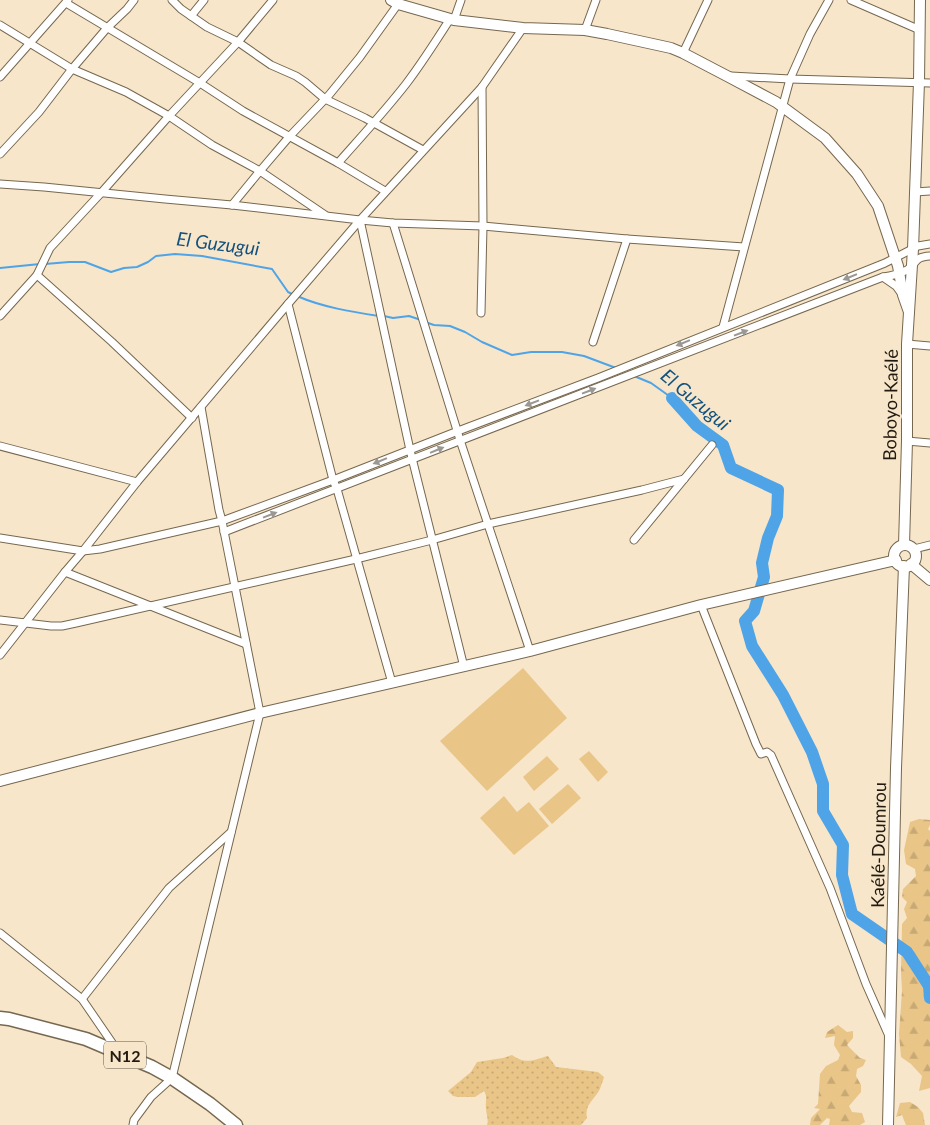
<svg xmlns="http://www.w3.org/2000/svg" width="930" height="1125" font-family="Lato,sans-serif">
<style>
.grass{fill:url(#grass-dots)}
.forest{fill:url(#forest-firs)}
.pitch{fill:#e9c588}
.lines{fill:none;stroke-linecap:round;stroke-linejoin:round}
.stream{stroke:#4fa4e7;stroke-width:2}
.river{stroke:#4fa4e7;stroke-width:12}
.street-casing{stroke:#76674f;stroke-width:9}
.secondary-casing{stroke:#76674f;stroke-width:12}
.highway-casing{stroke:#76674f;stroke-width:15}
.street{stroke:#fff;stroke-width:7}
.secondary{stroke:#fff;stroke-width:10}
.highway{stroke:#fff;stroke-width:12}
.oneway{fill:#9b9894}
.labels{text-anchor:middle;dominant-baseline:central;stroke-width:4;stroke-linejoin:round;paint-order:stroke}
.shield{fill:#f7e6ca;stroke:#615848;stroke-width:1}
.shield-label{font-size:16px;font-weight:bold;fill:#211b11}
.street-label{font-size:18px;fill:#211b11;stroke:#f7e6ca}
.water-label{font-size:19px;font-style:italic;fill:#14527e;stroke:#f7e6ca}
</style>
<defs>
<pattern id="grass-dots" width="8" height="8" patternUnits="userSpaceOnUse" patternTransform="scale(1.25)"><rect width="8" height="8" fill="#e9c588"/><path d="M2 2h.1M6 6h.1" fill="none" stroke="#c8a974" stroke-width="1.8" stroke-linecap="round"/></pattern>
<pattern id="forest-firs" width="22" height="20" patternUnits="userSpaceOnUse" patternTransform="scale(1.25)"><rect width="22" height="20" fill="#e9c588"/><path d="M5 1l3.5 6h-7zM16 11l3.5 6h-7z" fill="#c8a974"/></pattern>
</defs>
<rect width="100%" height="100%" fill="#f7e6ca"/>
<path class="grass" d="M 512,1055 C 526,1065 533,1060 548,1056 L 556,1067 L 598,1072 L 604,1077 C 603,1081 601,1085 600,1089 C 594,1100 584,1105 587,1118 L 581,1125 L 487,1125 C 489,1118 486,1115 486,1108 C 485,1101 488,1097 484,1091 L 475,1097 L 458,1097 L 453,1096 L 448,1091 L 471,1072 L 477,1062 L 503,1058 Z"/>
<g class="forest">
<polygon points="919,819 930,820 930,825 928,829 930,831 930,1088 919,1091 922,1076 911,1064 901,1057 899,1034 902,991 901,973 902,924 907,918 904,909 907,902 902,897 903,889 916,876 915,869 906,864 904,850 910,822"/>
<polygon points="838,1025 847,1032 853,1031 853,1038 847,1045 860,1058 866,1060 863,1066 857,1069 856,1076 861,1085 861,1092 849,1106 852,1112 862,1113 865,1122 860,1125 829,1125 830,1119 827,1118 820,1125 810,1125 811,1118 820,1109 814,1108 818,1104 820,1074 826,1066 838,1060 840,1055 834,1045 835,1036 825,1038 827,1032"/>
<polygon points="910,1102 918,1107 923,1113 925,1125 906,1125 902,1115 896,1117 900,1103"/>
</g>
<g class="pitch">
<polygon points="523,668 567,718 487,791 440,741"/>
<polygon points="589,751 608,772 598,782 579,759"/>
<polygon points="547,756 559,769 534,791 523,777"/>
<polygon points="568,784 581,798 552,824 539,809"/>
<polygon points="504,796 517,812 529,802 549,826 514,855 480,818"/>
</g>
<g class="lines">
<g class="stream">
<polyline points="45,264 69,262 85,262 111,272 124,268 137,267 148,262 156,256 175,254 202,256 272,269 288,292 292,294"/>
<polyline points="0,268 40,264"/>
<path d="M 297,296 C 322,307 352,312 379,316"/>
<polyline points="384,316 393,318 409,316 421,320"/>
<polyline points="425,322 434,325 450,326 465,332 482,342 512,355 531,352 562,352 584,356 616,368"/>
<polyline points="634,376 651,383 672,398"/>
</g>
<polyline class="river" points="672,398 697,426 723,445 731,468 778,490 777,516 768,538 762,563 764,577 754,611 745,621 752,646 783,695 812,752 823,784 823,811 843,845 842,875 852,914 907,952 929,986 930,998"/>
<g class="street-casing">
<g id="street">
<polyline points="172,0 181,9 207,27 238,42 271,65 296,76 305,82 325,99 365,118 423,150"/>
<polyline points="851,0 920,30"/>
<polyline points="66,3 200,83 243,111 338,163 385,191"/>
<polyline points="191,16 204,0"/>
<polyline points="454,20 461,0"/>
<polyline points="0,25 72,69 126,92 169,116 212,145 260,171 325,215"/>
<polyline points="585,30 596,0"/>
<polyline points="683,53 708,0"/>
<polyline points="731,76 790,79 930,83"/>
<polyline points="0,77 68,0"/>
<polyline points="0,154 39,112 72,69 107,28 127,9 134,0"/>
<path d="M 338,163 C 361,137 385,111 406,84 C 422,63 436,41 450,19"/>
<polyline points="0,184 44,187 165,199 232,205 360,220 393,223 483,226 627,239 744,247"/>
<polyline points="915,192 930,191"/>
<polyline points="232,205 260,171 289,137 329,95 360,57 398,4"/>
<polyline points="360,220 410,450 464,667"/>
<polyline points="393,223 460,440 530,651"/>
<polyline points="37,275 112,342 192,418"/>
<polyline points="883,277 896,286 901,293"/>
<polyline points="481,313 483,226 482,87"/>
<polyline points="0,316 37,275 50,248 101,193 169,116 238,42 273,0"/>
<polyline points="723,327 790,79 810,34 829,0"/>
<polyline points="593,342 627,239"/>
<polyline points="907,344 930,346"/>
<polyline points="907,441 930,443"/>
<polyline points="0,446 137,482"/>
<path d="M 224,532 L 883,277 C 891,276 899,274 907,270 C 918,263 913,257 930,256"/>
<polyline points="0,538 83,551 100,549 222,521 333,480 458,431 598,378 885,263 918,246 930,244"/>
<polyline points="634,540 712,445"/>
<polyline points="914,549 930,545"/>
<polyline points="65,572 246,644"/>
<polyline points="701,605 756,744 761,754 767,752 771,755 830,888 866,984 889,1036"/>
<polyline points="0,620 51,626 62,626 76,623 356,559 432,540 488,524 642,490 684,479"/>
<polyline points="0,655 65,572 83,551 137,482 288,304"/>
<polyline points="392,683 337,489 333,480 288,304 360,220 482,87 523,28"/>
<polyline points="0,933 82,999 117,1050"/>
<polyline points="82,999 169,888 231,832"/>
<polyline points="133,1125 134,1120 151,1097 172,1078 260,713 222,521 219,510 201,407"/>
</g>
</g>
<g class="secondary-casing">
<g id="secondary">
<polyline points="391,0 398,4 454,20 523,28 585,30 607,34 671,48 683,53 727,76 776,102 825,138 857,174 878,206 898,266 903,295 909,312"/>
<polyline points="904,545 907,441 907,344 913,249 919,82 920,0"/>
<circle cx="905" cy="556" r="11"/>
<polyline points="911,564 930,580"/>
<polyline points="0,781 260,713 530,651 701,605 896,560"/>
<polyline points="888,1125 896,768 904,566"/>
</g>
</g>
<g class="highway-casing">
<polyline id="highway" points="0,1018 9,1019 86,1039 152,1067 172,1078 210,1104 236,1125"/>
</g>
<use href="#street" class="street"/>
<use href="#secondary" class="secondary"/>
<use href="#highway" class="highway"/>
</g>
<defs><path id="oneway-solid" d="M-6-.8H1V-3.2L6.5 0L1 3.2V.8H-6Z" transform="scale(1.25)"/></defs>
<g class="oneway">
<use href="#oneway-solid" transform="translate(850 277) rotate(158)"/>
<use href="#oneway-solid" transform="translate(741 333) rotate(-21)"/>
<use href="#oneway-solid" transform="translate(683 343) rotate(158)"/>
<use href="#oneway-solid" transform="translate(589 391) rotate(-21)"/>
<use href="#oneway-solid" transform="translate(532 403) rotate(159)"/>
<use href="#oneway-solid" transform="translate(437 450) rotate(-22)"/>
<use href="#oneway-solid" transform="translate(380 461) rotate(158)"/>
<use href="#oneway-solid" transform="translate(270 515) rotate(-21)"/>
</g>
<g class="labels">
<rect class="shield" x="104" y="1041.5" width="42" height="27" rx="4"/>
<g class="shield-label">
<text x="125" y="1055">N12</text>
</g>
<g class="street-label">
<text transform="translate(890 405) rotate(-89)">Boboyo-Kaélé</text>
<text transform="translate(878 845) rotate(-89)">Kaélé-Doumrou</text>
</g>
<g class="water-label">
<text transform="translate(218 243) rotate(7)">El Guzugui</text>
<text transform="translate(696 399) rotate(40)">El Guzugui</text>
</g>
</g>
</svg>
